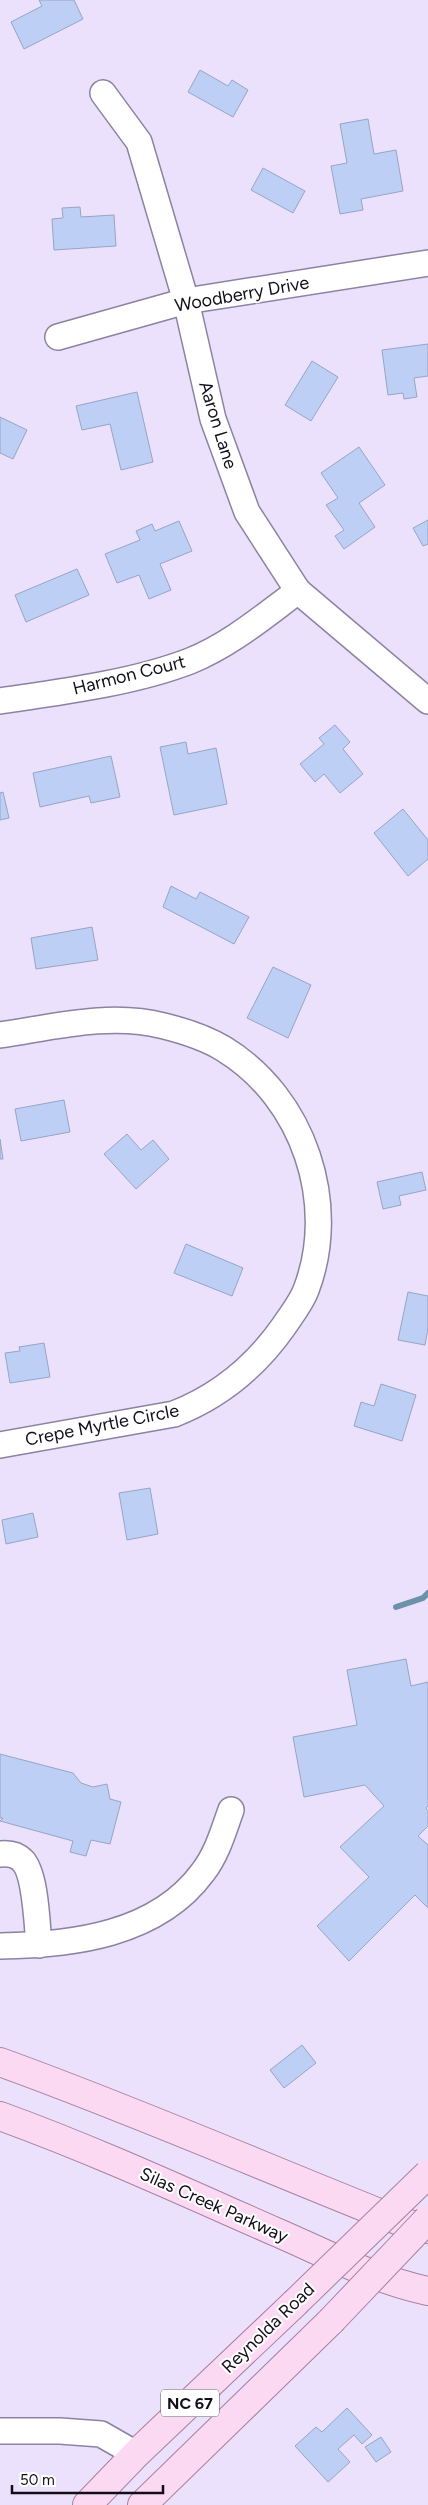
<svg xmlns="http://www.w3.org/2000/svg" width="428" height="2505" font-family="Figtree,sans-serif">
<style>
.lines{fill:none;stroke-linecap:round;stroke-linejoin:round}
.stream{stroke:#6c92ab;stroke-width:6}
.building{fill:#becff6;stroke:#97a4c4}
.minor-casing{stroke:#8d82a1;stroke-width:28}
.major-casing{stroke:#a881a0;stroke-width:30}
.minor{stroke:#fff;stroke-width:25}
.major{stroke:#fbd9f2;stroke-width:28}
.major-bridge-casing{stroke:#a881a0;stroke-width:30;stroke-linecap:butt}
.major-bridge{stroke:#fbd9f2;stroke-width:28}
.labels{text-anchor:middle;dominant-baseline:central;stroke-width:4;stroke-linejoin:round;paint-order:stroke}
.shield{fill:#fff;stroke:#59565e;stroke-width:1}
.shield-label{font-size:16px;font-weight:bold;fill:#120e19}
.street-label{font-size:18px;fill:#120e19;stroke:#fff}
</style>
<rect width="100%" height="100%" fill="#ebe1fd"/>
<g class="lines">
<polyline class="stream" points="396,1607 423,1598 428,1593"/>
</g>
<g class="building">
<polygon points="39,0 74,0 83,19 24,49 11,22 42,6"/>
<polygon points="200,70 228,86 232,80 248,90 233,117 188,92"/>
<polygon points="368,119 374,154 396,150 403,191 361,199 363,210 340,214 331,166 347,163 340,124"/>
<polygon points="263,168 305,191 293,213 251,190"/>
<polygon points="80,207 81,217 114,215 116,246 54,250 52,219 63,218 62,208"/>
<polygon points="428,344 428,376 414,378 417,397 404,399 403,393 388,395 382,350"/>
<polygon points="312,361 338,377 311,421 285,405"/>
<polygon points="137,392 153,462 121,470 110,424 82,430 76,406"/>
<polygon points="0,417 27,430 13,459 0,453"/>
<polygon points="359,447 385,485 359,503 375,527 344,549 335,536 344,530 326,505 338,498 321,473"/>
<polygon points="428,520 428,544 423,546 413,528"/>
<polygon points="179,521 192,551 160,564 171,590 149,599 139,575 117,583 105,554 140,540 136,531 152,524 155,531"/>
<polygon points="77,569 89,595 26,622 15,595"/>
<polygon points="335,725 350,742 343,749 363,774 340,793 324,774 315,782 300,764 324,744 319,738"/>
<polygon points="186,742 188,754 216,748 227,804 174,815 160,747"/>
<polygon points="111,756 120,797 91,803 89,796 40,807 33,773"/>
<polygon points="3,792 9,818 0,820 0,793"/>
<polygon points="403,809 428,840 428,859 408,876 374,833"/>
<polygon points="171,886 196,899 200,892 249,917 234,944 163,907"/>
<polygon points="92,927 98,960 36,969 31,938"/>
<polygon points="273,967 311,985 288,1038 247,1018"/>
<polygon points="64,1100 70,1132 21,1141 15,1109"/>
<polygon points="127,1134 141,1150 153,1140 169,1159 136,1189 104,1154"/>
<polygon points="0,1139 3,1159 0,1159"/>
<polygon points="422,1172 426,1190 399,1196 401,1205 383,1209 377,1182"/>
<polygon points="186,1244 243,1268 232,1296 174,1273"/>
<polygon points="408,1292 428,1296 428,1328 425,1345 398,1340"/>
<polygon points="44,1343 50,1377 10,1383 5,1353 20,1351 19,1347"/>
<polygon points="381,1384 416,1395 402,1441 354,1426 361,1402 374,1406"/>
<polygon points="150,1488 158,1534 127,1540 119,1493"/>
<polygon points="33,1513 38,1537 6,1544 2,1520"/>
<polygon points="406,1659 411,1686 428,1682 428,1806 426,1808 428,1811 428,1826 418,1836 428,1845 428,1908 415,1895 349,1961 317,1926 369,1877 340,1847 384,1806 365,1785 304,1797 293,1737 357,1725 347,1670"/>
<polygon points="0,1754 73,1773 81,1783 93,1787 107,1784 110,1799 121,1802 110,1844 91,1840 86,1856 70,1852 73,1841 0,1821 3,1818 0,1818"/>
<polygon points="302,2045 316,2063 284,2088 270,2070"/>
<polygon points="347,2408 372,2435 362,2444 354,2435 338,2449 350,2462 328,2482 295,2446 316,2427 322,2432"/>
<polygon points="381,2437 391,2452 376,2462 365,2447"/>
</g>
<g class="lines">
<g class="minor-casing">
<g id="minor">
<polyline points="103,93 139,142 186,301 213,419 247,512 298,591 428,701"/>
<polyline points="58,337 186,301 428,263"/>
<path d="M 0,701 C 61,692 133,683 190,661 C 230,645 264,616 298,591"/>
<path d="M 0,1035 C 54,1027 110,1012 164,1026 C 184,1031 206,1038 224,1049 C 304,1098 339,1204 306,1290 C 301,1303 292,1314 284,1326 C 256,1366 220,1396 174,1414 L 0,1445"/>
<path d="M 0,1854 C 8,1853 16,1854 22,1860 C 36,1873 37,1926 39,1945"/>
<path d="M 0,1946 C 72,1945 157,1935 203,1872 C 217,1854 223,1832 231,1810"/>
<polyline points="0,2431 60,2431 101,2434 136,2454"/>
</g>
</g>
<g class="major-casing">
<g id="major">
<path d="M 0,2062 C 136,2111 268,2169 402,2222 L 428,2229"/>
<path d="M 0,2116 C 94,2150 185,2192 276,2232 C 325,2253 375,2280 428,2291"/>
<polyline points="87,2505 136,2454 295,2303"/>
<polyline points="142,2505 331,2321"/>
</g>
</g>
<use href="#minor" class="minor"/>
<use href="#major" class="major"/>
<g class="major-bridge-casing">
<g id="major-bridge">
<polyline points="295,2303 428,2174"/>
<polyline points="331,2321 428,2219"/>
</g>
</g>
<use href="#major-bridge" class="major-bridge"/>
</g>
<g class="labels">
<rect class="shield" x="161" y="2389.5" width="58" height="27" rx="4"/>
<g class="shield-label">
<text x="190" y="2403">NC 67</text>
</g>
<g class="street-label">
<text transform="translate(242 294) rotate(-10)">Woodberry Drive</text>
<text transform="translate(218 425) rotate(73)">Aaron Lane</text>
<text transform="translate(129 675) rotate(-14)">Harmon Court</text>
<text transform="translate(102 1425) rotate(-11)">Crepe Myrtle Circle</text>
<text transform="translate(214 2205) rotate(24)">Silas Creek Parkway</text>
<text transform="translate(268 2328) rotate(-44)">Reynolda Road</text>
</g>
</g>
<path d="M12 2485v8h151v-8" fill="none" stroke="#120e19" stroke-width="2.5"/>
<text x="20" y="2485" font-size="15" fill="#120e19" stroke="#ffffff" stroke-width="4" paint-order="stroke">50 m</text>
</svg>
